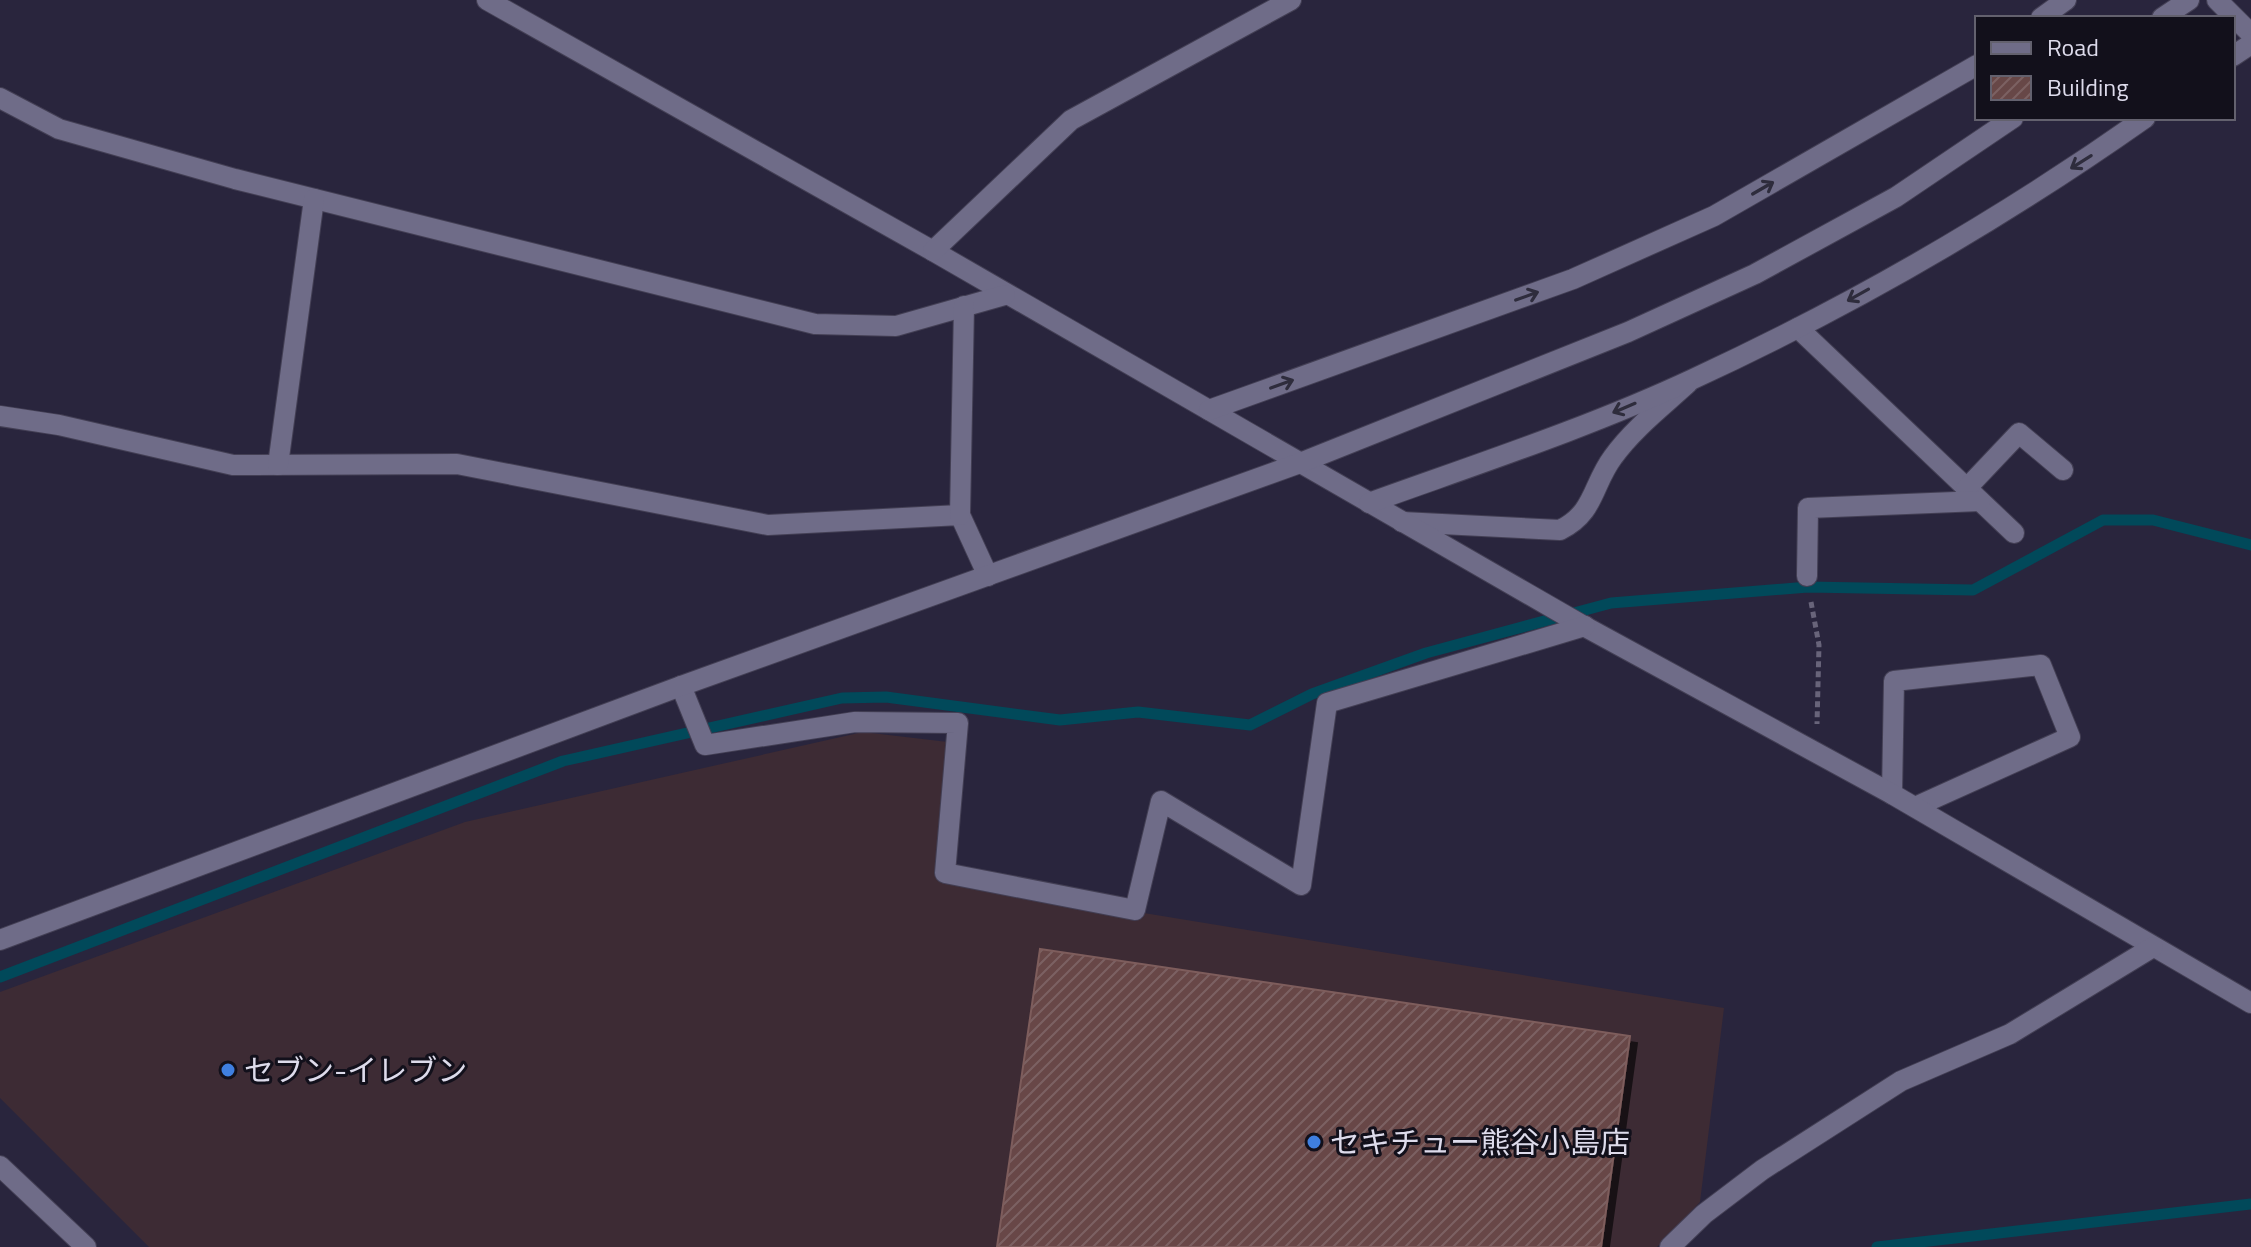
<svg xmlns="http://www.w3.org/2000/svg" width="2251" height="1247" font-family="'Titillium Web','Noto Sans JP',sans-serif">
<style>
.commercial{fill:#3d2b34}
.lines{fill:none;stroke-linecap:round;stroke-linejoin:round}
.stream{stroke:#01495a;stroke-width:11}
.building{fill:url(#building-hatch);stroke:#7e5d5c;stroke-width:2;filter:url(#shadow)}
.service-casing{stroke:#433f54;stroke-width:22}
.minor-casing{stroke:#433f54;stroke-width:22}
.tertiary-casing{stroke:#433f54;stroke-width:22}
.path{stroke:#68647a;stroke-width:5;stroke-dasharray:6 4;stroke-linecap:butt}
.service{stroke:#6f6c88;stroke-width:20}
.minor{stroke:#6f6c88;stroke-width:20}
.tertiary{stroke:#6f6c88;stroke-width:20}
.oneway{stroke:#2e2c3c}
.shop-dot{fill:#3f7fe0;stroke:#12101b;stroke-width:3}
.labels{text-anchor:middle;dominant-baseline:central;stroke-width:6;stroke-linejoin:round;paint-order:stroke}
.poi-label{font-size:30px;fill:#dddbeb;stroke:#12101b;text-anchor:start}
</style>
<defs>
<pattern id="building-hatch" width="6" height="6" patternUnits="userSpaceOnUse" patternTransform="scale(2)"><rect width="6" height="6" fill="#674747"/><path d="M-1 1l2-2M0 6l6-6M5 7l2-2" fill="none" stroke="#7c6162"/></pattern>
<filter id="shadow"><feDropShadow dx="7" dy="7" stdDeviation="0" flood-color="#0009"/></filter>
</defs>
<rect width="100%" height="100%" fill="#29253d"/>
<polygon class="commercial" points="863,732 948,742 936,879 1724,1008 1700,1202 1657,1247 149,1247 0,1098 0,992 465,822"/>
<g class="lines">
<g class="stream">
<polyline points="0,977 563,761 842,698 886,697 1060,720 1138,712 1250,725 1312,694 1426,653 1611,603 1808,587 1973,590 2103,520 2153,520 2251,545"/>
<polyline points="1877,1247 2251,1204"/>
</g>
</g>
<polygon class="building" points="1040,949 1630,1036 1601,1247 997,1247"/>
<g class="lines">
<g class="service-casing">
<g id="service">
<polyline points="1798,328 2014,533"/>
<polyline points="1966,489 2019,433 2063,470"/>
<path d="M 1402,522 L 1560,530 C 1595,513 1592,485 1613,457 C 1633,429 1663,406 1688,383"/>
<polyline points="1807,576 1808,508 1980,501"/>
<polyline points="1892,794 1894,681 2041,665 2070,737 1915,807"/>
</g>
</g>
<g class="minor-casing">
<g id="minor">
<polyline points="487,0 933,251 1582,625 1892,794 2251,1003"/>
<polyline points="2217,0 2251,34"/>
<polyline points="2041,18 2066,0"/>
<polyline points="2233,56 2251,44"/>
<polyline points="0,98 59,129 235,179 815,324 896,326 1005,295"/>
<polyline points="933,251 1071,120 1291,0"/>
<polyline points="1209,410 1573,279 1714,216 1977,65"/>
<polyline points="0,416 59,425 233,465 457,464 768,525 960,515 988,576"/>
<polyline points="278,465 314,199"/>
<path d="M 1369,503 C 1477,464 1588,428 1693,379 C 1851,306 2003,218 2145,118"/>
<polyline points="960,515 964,306"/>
<polyline points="681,686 705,745 855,722 958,723 945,873 1135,910 1161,801 1301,885 1327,703 1585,626"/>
<polyline points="1670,1247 1704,1214 1762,1170 1901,1081 2010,1034 2153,947"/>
</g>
</g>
<g class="tertiary-casing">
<g id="tertiary">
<polyline points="2162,18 2189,0"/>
<polyline points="0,940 681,686 1300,463 1628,332 1755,274 1896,197 2013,118"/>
<polyline points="0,1166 86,1247"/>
</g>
</g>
<polyline class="path" points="1811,602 1819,645 1817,724"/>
<use href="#service" class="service"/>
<use href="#minor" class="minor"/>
<use href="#tertiary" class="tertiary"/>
</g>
<defs><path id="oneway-shaft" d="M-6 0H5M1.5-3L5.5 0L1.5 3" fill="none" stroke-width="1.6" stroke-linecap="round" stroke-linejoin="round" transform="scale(2)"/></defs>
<g class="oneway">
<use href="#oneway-shaft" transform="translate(2081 162) rotate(148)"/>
<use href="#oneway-shaft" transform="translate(1763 188) rotate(-30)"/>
<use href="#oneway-shaft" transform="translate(1858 295) rotate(151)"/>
<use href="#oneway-shaft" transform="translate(1527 296) rotate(-20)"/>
<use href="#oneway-shaft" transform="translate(1282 384) rotate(-20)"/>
<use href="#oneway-shaft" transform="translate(1624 408) rotate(157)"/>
</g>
<g class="shop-dot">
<circle cx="228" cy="1070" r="8"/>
<circle cx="1314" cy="1142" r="8"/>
</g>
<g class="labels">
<g class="poi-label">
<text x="244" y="1070">セブン-イレブン</text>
<text x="1330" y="1142">セキチュー熊谷小島店</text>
</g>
</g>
<rect x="1975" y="16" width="260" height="104" fill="#12101b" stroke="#63616e" stroke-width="2"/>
<rect x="1991" y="42" width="40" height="12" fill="#6f6c88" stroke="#63616e" stroke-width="2"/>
<text x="2047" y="56" font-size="24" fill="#dddbeb">Road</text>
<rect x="1991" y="76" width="40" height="24" fill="url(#building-hatch)" stroke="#63616e" stroke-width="2"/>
<text x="2047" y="96" font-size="24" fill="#dddbeb">Building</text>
</svg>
